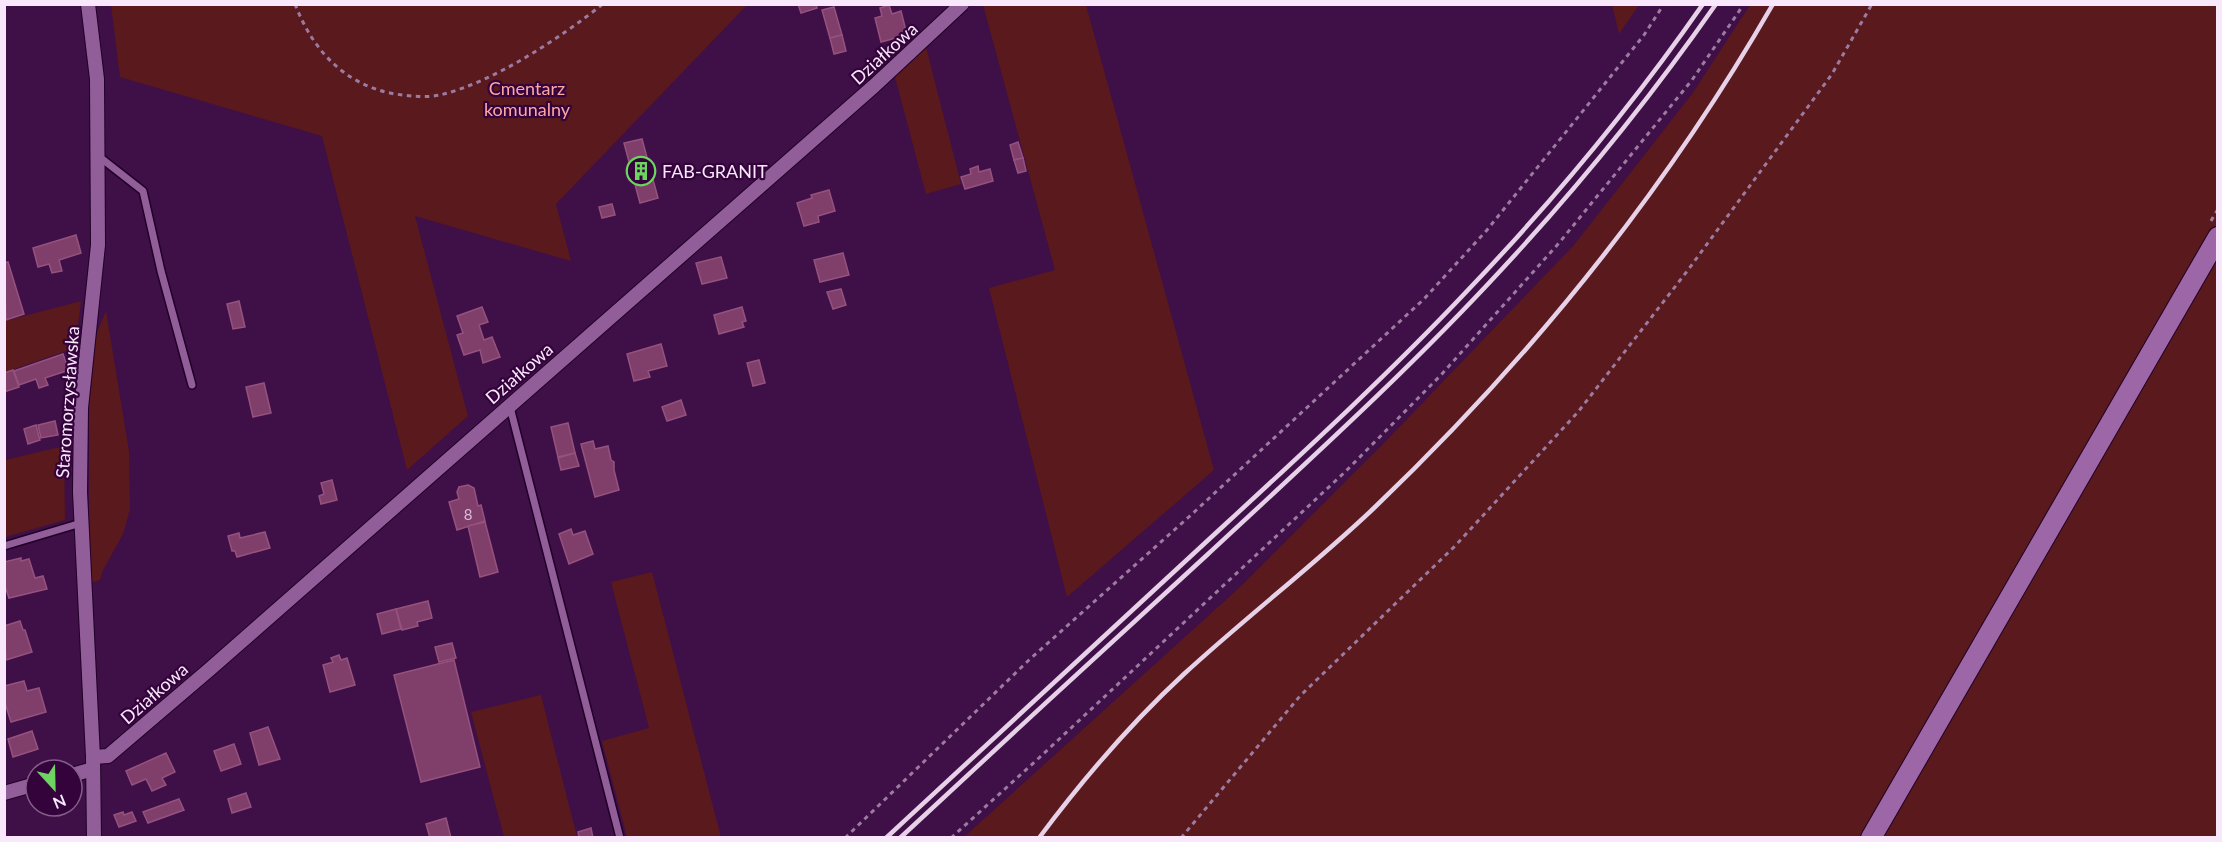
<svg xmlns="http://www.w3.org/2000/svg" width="2222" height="842" font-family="Lato,sans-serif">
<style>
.green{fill:#5a191c}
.building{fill:#803e6a;stroke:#96527e;stroke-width:1.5}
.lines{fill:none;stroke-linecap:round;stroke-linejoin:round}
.lane-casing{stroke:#210027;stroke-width:10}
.street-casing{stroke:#210027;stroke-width:16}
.secondary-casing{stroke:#210027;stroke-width:22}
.path{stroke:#9c7ba1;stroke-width:3;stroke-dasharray:4.5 4.5;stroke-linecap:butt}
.lane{stroke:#915e99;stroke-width:7}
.street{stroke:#915e99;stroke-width:14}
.secondary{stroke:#9d66a6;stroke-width:20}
.rail{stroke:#e6d1e8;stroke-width:4.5}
.labels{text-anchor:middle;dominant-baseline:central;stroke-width:4.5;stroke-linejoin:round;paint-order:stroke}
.number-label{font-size:15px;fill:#dbbed7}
.street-label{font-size:18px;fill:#f9e8fb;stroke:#34033c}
.park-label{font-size:18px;fill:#fda7a4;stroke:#34033c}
.poi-label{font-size:18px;fill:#f9e8fb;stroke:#34033c;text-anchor:start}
</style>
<rect width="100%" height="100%" fill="#3f0f47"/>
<g class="green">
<polygon points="111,5 111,4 747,5 556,204 571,261 415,216 468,416 407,470 322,136 120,77"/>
<polygon points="983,5 1086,5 1214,470 1067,597 989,288 1055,270"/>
<polygon points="1612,5 1639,5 1619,34"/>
<polygon points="1750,5 2217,5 2217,837 963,838 1239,588 1386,441 1574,245 1692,94"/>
<polygon points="926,47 961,184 926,194 895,77"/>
<polygon points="81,301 75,348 5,372 5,321"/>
<polygon points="106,311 129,451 130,509 123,534 103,570 100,580 91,583 89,559 89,406 96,335"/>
<polygon points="64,446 65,520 5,537 5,460"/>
<polygon points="652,572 721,837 627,837 602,741 649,728 611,582"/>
<polygon points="541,695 577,837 504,837 471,712"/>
</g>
<g class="building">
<polygon points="798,4 816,4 817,8 801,13"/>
<polygon points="889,5 892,14 901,11 907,35 881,42 875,18 882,16 880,8"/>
<polygon points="834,7 842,35 830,38 822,10"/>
<polygon points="842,35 846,51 834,54 830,38"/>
<polygon points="642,139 658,198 640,203 624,143"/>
<polygon points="1018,142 1023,158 1014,160 1010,145"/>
<polygon points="1023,158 1026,171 1018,173 1014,160"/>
<polygon points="978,166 979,172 990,169 993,181 965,189 961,177 971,174 970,169"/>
<polygon points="829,190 835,211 818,216 819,222 804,226 797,203 812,198 811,195"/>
<polygon points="612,204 615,215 602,218 599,207"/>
<polygon points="76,235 81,253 59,260 62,271 52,273 49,264 38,267 33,248"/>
<polygon points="843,253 849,275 820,282 814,260"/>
<polygon points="721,257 727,278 702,284 696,263"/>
<polygon points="8,262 24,314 6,320 4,263"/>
<polygon points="841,289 846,305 833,309 827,292"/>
<polygon points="239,301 245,327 233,329 227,304"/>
<polygon points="482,307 488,322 479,325 484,340 492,337 500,357 483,363 480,350 464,355 457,335 463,333 457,316"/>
<polygon points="742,307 746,321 742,322 744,327 719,334 714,315"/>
<polygon points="661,344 667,366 648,371 650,377 634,381 627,354"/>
<polygon points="63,354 69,370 45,378 48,385 39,388 36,379 19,385 14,371"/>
<polygon points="759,360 765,383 753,386 747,363"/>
<polygon points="13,370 19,387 4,392 4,373"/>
<polygon points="264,383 271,413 253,417 246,387"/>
<polygon points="681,400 686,415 667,421 662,407"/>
<polygon points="55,421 58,435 41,438 38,425"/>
<polygon points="568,423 575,453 558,457 551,427"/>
<polygon points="36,425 40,440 28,444 24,429"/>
<polygon points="593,441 595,449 608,446 611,460 614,462 614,470 619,490 595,497 581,444"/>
<polygon points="575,453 579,466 561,470 558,458"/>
<polygon points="332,480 337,500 321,504 319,496 324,494 321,483"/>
<polygon points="468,485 474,488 478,506 481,505 485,521 457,530 449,502 459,499 457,492 459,487"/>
<polygon points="485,522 498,572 480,577 468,526"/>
<polygon points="571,529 573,535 585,531 593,554 569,564 559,534"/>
<polygon points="265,532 270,548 237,557 235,551 232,551 228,536 239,533 240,538"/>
<polygon points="21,558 21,561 29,559 35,578 43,576 47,589 9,598 4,583 4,562"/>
<polygon points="428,601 432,618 417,622 418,626 402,630 396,609"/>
<polygon points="396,609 401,629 382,634 377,614"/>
<polygon points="20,621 23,630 25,630 32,652 6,660 4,626"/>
<polygon points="452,643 456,658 439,662 435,647"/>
<polygon points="339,655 341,660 347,658 355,685 330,692 323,665 333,662 331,658"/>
<polygon points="454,660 480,767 421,782 394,675"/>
<polygon points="24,681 27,691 39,688 46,712 11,722 4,700 4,686"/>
<polygon points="268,727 280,759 259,765 250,733"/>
<polygon points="32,731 38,749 13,757 8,739"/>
<polygon points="234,744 241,764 221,771 214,751"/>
<polygon points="166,753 175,772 162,778 166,785 152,791 146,779 132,785 126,771"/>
<polygon points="246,793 251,807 232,813 228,799"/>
<polygon points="179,799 184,810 148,823 143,812"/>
<polygon points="123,812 124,815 132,812 136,821 119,827 114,815"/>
<polygon points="446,818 451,838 430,838 426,824"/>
<polygon points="591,828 593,838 579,838 578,832"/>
</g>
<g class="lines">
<g class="lane-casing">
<g id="lane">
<polyline points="97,155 143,191 161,271 192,385"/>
<polyline points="510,407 620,838"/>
<polyline points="4,546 81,523"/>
</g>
</g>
<g class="street-casing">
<g id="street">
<polyline points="88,4 97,79 98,245 81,408 80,492 93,757 94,838"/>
<polyline points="93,757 108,756 210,669 874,86 962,4"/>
<polyline points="72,775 93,769"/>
<polyline points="4,793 36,784"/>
</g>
</g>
<g class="secondary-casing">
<polyline id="secondary" points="1871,838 2218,237"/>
</g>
<g class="path">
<path d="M 295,4 C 313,51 345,85 395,94 C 410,96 426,98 440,95 C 494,82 560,38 603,4"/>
<polyline points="2211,221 2218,209"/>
<polyline points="845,838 1029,660 1191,515 1424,299 1487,230 1644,35 1664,4"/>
<polyline points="951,838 1040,757 1346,471 1441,375 1559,243 1692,80 1744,4"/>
<polyline points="1181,838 1300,696 1455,546 1578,412 1688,270 1832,74 1872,4"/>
</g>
<use href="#lane" class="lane"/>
<use href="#street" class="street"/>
<use href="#secondary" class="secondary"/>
<g class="rail">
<path d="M 886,838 C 992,739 1099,641 1205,543 C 1295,460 1385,378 1468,290 C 1553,201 1632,106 1703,4"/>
<path d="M 900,838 C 1002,743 1104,649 1207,555 C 1307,462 1409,370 1502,269 C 1579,186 1651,97 1716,4"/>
<path d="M 1039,838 C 1083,779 1130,724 1184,674 C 1246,617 1313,566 1374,508 C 1529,360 1666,190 1773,4"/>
</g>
</g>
<defs>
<g id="building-ring" transform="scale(1.5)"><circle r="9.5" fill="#34033c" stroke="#6dd361" stroke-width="1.5"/><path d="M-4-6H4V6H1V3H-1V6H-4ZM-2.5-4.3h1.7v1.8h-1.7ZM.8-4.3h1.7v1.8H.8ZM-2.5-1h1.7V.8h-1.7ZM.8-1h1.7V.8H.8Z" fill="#6dd361"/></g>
</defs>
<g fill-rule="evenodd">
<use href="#building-ring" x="641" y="171"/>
</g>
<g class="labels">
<g class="number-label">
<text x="468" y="514">8</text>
</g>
<g class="street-label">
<text transform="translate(884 53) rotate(-42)">Działkowa</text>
<text transform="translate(519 373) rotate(-41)">Działkowa</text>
<text transform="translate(67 402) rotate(-86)">Staromorzysławska</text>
<text transform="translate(154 693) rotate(-41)">Działkowa</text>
</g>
<g class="park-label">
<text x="527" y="88">Cmentarz<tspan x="527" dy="21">komunalny</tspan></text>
</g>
<g class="poi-label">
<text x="662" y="171">FAB-GRANIT</text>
</g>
</g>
<rect width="2222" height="842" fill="none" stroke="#f9e8fb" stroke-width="12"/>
<g transform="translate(54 788) rotate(158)"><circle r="28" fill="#34033c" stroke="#835f88" stroke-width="1.5"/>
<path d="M0-4.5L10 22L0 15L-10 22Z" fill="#6dd361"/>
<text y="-9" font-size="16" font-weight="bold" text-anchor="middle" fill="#f9e8fb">N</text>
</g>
</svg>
